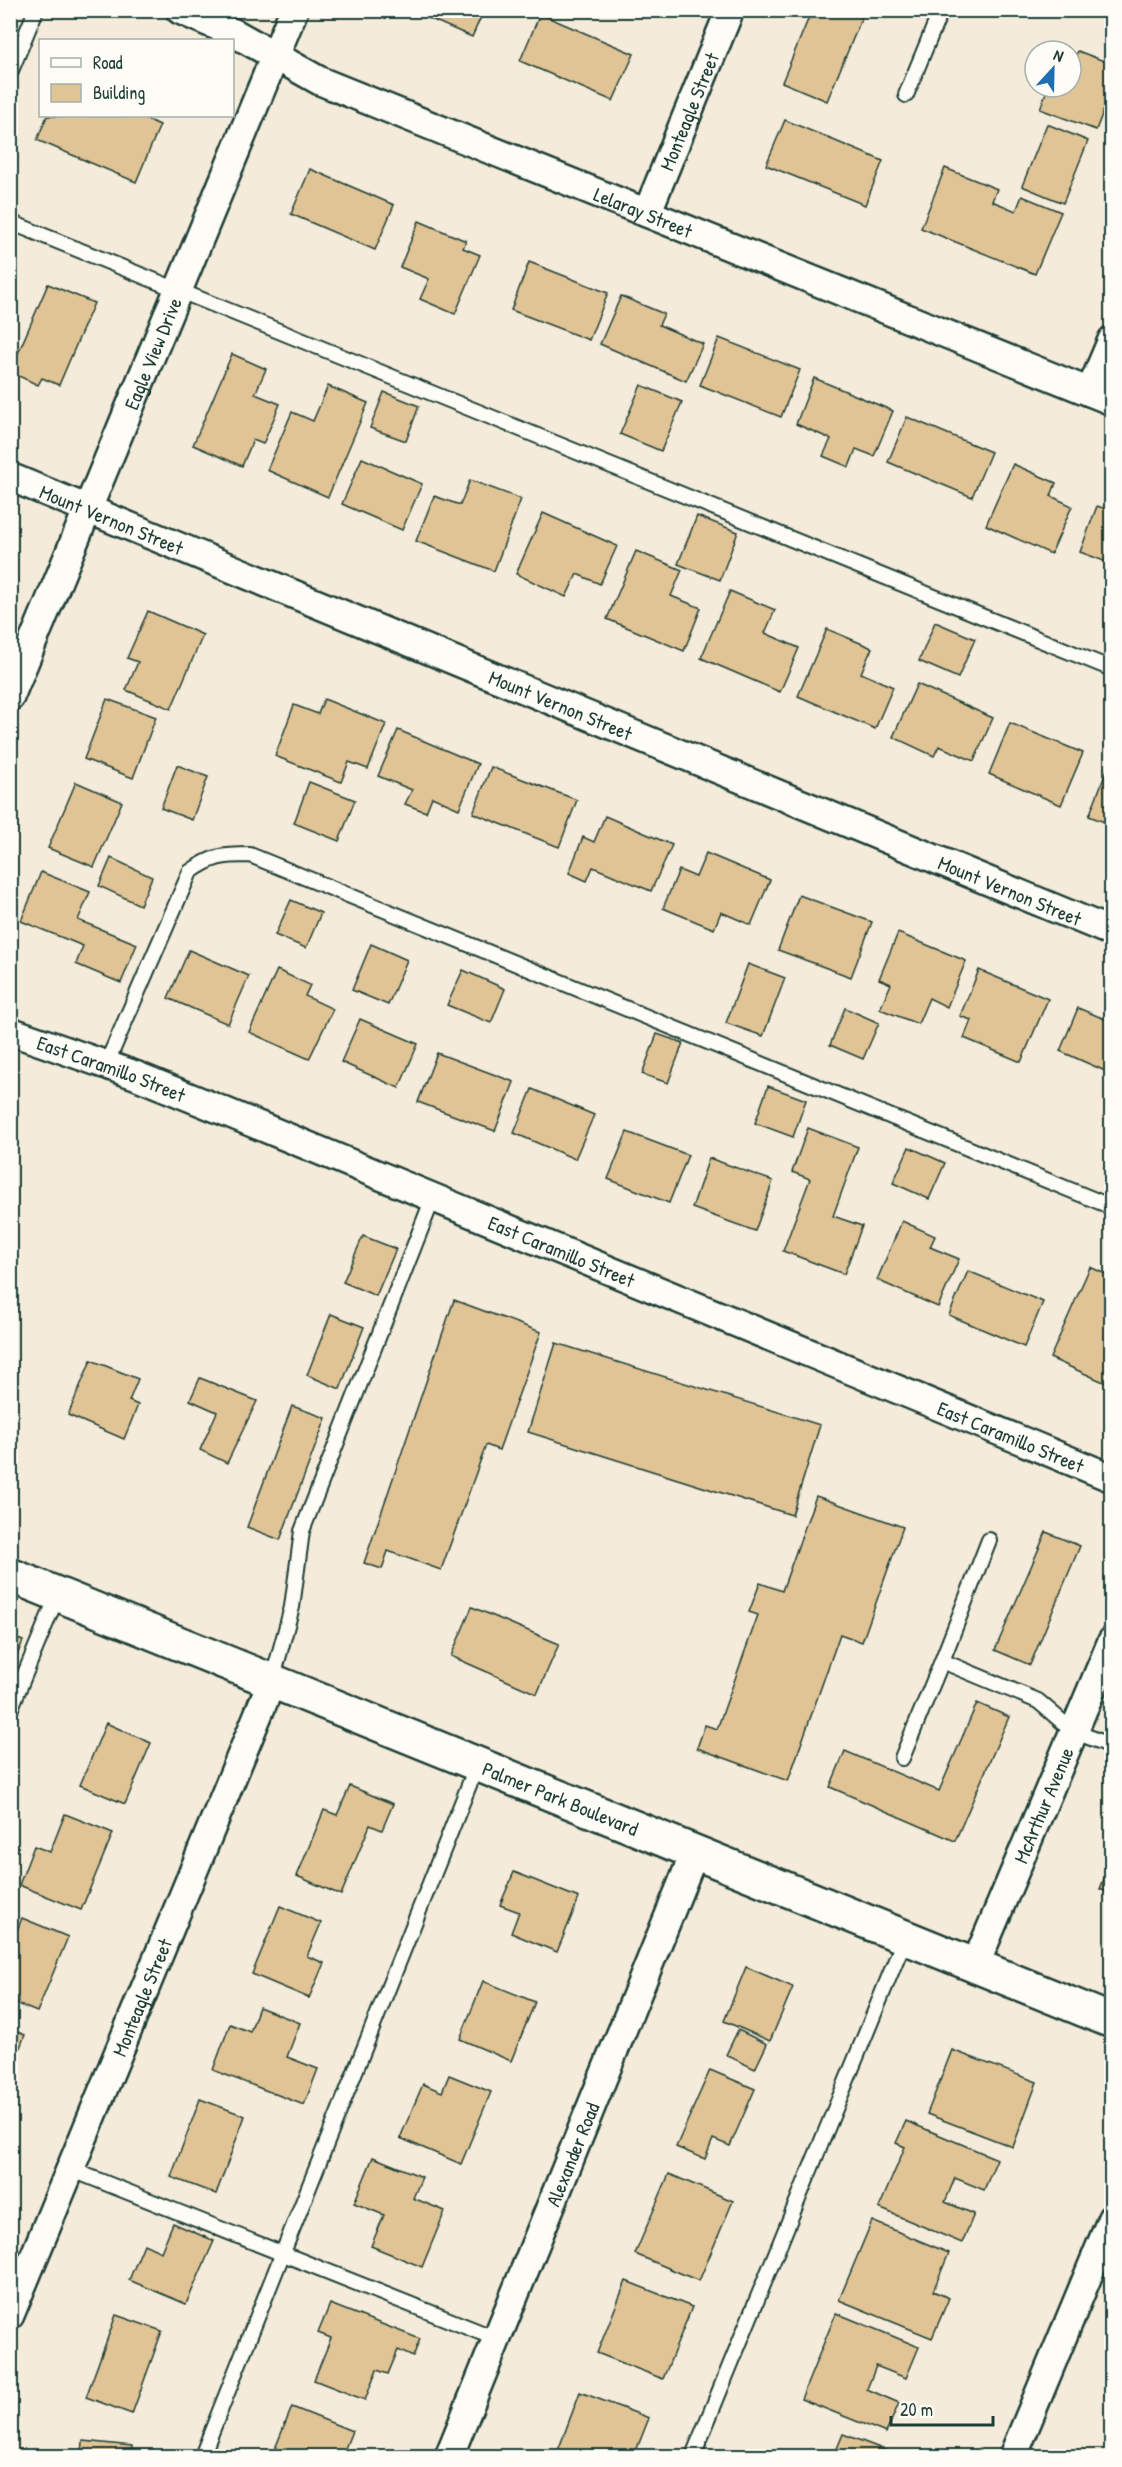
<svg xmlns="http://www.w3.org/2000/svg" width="1122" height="2467" font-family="'Patrick Hand',sans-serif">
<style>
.building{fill:#e1c495;stroke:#1f3d34;stroke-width:1.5}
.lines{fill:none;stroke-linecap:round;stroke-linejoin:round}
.service-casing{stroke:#1f3d34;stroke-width:18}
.minor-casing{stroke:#1f3d34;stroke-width:32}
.secondary-casing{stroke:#1f3d34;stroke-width:38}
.service{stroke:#fdfcf7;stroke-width:14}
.minor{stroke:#fdfcf7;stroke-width:27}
.secondary{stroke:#fdfcf7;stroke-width:33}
.labels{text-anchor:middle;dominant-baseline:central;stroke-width:4.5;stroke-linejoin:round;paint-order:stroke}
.street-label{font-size:20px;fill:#1f3d34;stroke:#fdfcf7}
</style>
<rect width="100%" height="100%" fill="#f5ebda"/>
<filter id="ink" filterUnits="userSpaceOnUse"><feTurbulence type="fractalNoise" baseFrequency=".0167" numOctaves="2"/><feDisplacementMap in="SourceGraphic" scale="12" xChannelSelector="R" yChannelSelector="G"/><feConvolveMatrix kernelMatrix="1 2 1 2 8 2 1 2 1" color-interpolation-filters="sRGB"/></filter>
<g filter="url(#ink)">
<g class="building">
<polygon points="410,10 484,10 472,37"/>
<polygon points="812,10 865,10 827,101 782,82"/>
<polygon points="540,14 634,54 613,101 520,61"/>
<polygon points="1078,51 1112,64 1112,88 1096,130 1040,109 1048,87 1071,87 1071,65"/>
<polygon points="47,116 139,116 160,125 136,182 37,140"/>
<polygon points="785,120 883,161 865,205 766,165"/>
<polygon points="1047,124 1088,141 1063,203 1022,186"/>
<polygon points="945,168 997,189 992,201 1016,211 1022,196 1061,212 1035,274 921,228"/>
<polygon points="310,169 394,205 375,250 291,214"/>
<polygon points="419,221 466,241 463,248 480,255 455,314 420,299 429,279 400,267"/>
<polygon points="529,262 608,293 589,340 511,310"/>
<polygon points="48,284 94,303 59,385 42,378 38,385 10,372"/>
<polygon points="621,296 664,314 659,325 703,344 686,381 600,344"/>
<polygon points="719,338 800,370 781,417 700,385"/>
<polygon points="232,354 266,369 255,394 280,404 263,444 253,440 242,466 193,445"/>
<polygon points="814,378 893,411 874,456 856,449 849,467 823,456 831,439 796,424"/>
<polygon points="641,385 682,402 661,451 620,434"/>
<polygon points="328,386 368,403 328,497 267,470 292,412 313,421"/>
<polygon points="384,392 419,406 406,441 370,428"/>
<polygon points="907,417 991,452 972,497 888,462"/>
<polygon points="362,458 422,484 402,530 342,504"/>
<polygon points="1013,464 1056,483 1051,496 1072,506 1051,554 986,525"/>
<polygon points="470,480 521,499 494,571 416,541 434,496 460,505"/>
<polygon points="1097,506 1112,511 1112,564 1080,552"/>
<polygon points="543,513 617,546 600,584 577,574 566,597 516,574"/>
<polygon points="697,516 738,532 720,580 678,564"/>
<polygon points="636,551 682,570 671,596 701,608 684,651 607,619"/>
<polygon points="730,591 775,610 765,633 799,648 780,692 701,658"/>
<polygon points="148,611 203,635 171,709 126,690 138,662 127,658"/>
<polygon points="935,622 975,639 958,678 919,661"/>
<polygon points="827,629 872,648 861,673 893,687 875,729 798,696"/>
<polygon points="917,684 993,718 974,761 939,746 934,756 893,737"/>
<polygon points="107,699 156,717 133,778 84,759"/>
<polygon points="324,699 386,724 368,769 349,762 341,782 275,756 294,705 318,714"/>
<polygon points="1010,723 1083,753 1061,805 989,774"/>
<polygon points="398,730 478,764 459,809 432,797 426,812 405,804 412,790 378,776"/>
<polygon points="177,765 208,777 192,820 161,808"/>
<polygon points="491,767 577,800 559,847 473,813"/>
<polygon points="1108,767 1112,769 1112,825 1089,816"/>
<polygon points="76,782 122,802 94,867 48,848"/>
<polygon points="309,782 355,800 339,841 294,823"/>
<polygon points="605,816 672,845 651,891 593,867 587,881 569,873 583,837 594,842"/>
<polygon points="706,853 770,880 751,925 721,912 714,929 663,908 679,870 696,877"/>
<polygon points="111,858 152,877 140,905 99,886"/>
<polygon points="41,872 90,892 78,920 137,944 121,983 76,964 83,946 21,921"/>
<polygon points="799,895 872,922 851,977 778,950"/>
<polygon points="291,900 321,913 306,948 275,935"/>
<polygon points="898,933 966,961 947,1007 929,998 918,1024 880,1009 891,984 879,979"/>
<polygon points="371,944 407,960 388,1005 352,990"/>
<polygon points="189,950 249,976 228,1024 168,998"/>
<polygon points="748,964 785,978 763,1036 726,1023"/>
<polygon points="277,970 310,985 305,996 333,1009 309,1059 249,1032"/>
<polygon points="463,970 505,989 491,1023 447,1005"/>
<polygon points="979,970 1048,999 1021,1062 964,1038 971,1020 960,1016"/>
<polygon points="845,1008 879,1023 863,1059 830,1045"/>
<polygon points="1078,1008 1112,1022 1112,1074 1060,1051"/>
<polygon points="360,1019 418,1044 399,1088 341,1062"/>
<polygon points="657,1034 683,1043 668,1083 642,1074"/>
<polygon points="437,1053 514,1082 495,1131 418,1102"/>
<polygon points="768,1086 806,1100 793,1137 755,1123"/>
<polygon points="532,1089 594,1115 575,1159 514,1133"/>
<polygon points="808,1128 858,1147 833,1216 862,1226 844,1274 783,1251 810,1179 792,1172"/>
<polygon points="627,1132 688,1155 669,1203 608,1179"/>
<polygon points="909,1147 945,1163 929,1199 893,1183"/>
<polygon points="709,1158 773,1181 755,1231 692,1208"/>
<polygon points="902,1221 935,1236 930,1247 959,1259 938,1307 877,1280"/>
<polygon points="363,1236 396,1249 376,1296 343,1282"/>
<polygon points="1090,1267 1112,1277 1112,1350 1109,1356 1112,1357 1112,1376 1108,1384 1050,1358"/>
<polygon points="968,1271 1043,1302 1024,1347 949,1315"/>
<polygon points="454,1300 541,1332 499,1450 486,1445 441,1570 388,1551 382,1569 364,1563"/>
<polygon points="331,1314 364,1327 340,1389 307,1375"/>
<polygon points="556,1343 820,1425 792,1515 528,1432"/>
<polygon points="91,1360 138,1379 129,1401 138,1405 124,1439 68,1415"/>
<polygon points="200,1378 257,1401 227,1463 200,1450 217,1412 190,1400"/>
<polygon points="292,1406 326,1418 280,1540 247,1527"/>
<polygon points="816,1496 903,1527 862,1642 840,1634 788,1781 697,1748 705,1725 717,1729 758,1615 749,1612 760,1583 782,1591"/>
<polygon points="1046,1532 1080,1546 1030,1665 995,1650"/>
<polygon points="472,1607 559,1644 537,1694 451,1656"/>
<polygon points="10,1636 23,1641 10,1672"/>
<polygon points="977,1703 1009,1717 955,1841 830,1787 845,1751 939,1791"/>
<polygon points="106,1723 151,1743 125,1804 80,1785"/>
<polygon points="350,1786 393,1804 382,1830 370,1825 341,1895 297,1876 324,1810 337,1815"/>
<polygon points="65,1814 113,1833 81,1910 19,1885 34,1846 50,1852"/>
<polygon points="1112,1858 1112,1894 1100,1889"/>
<polygon points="514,1872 579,1898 557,1952 511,1933 519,1912 500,1905"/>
<polygon points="280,1906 321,1923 307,1956 324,1963 309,1998 252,1974"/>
<polygon points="22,1918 68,1937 37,2012 10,2001 10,1931 16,1933"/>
<polygon points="746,1967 793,1987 770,2041 724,2021"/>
<polygon points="483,1981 535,2002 511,2061 460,2039"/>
<polygon points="259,2007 300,2023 287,2057 318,2069 304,2105 213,2070 230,2024 250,2032"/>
<polygon points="10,2029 25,2035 10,2073"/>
<polygon points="738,2030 767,2044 755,2069 726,2055"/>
<polygon points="952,2050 1037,2082 1013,2147 927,2114"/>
<polygon points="710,2070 755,2089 730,2146 713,2139 705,2159 676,2147"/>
<polygon points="449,2075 491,2092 461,2164 400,2138 423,2084 442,2092"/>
<polygon points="200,2099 245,2116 216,2194 171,2177"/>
<polygon points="906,2121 997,2159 984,2190 955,2178 945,2202 974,2214 962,2243 879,2208 905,2147 896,2143"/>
<polygon points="373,2157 422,2177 413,2198 445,2211 422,2267 371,2246 384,2215 354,2203"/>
<polygon points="669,2174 733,2201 699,2281 635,2254"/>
<polygon points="872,2221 949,2253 933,2291 949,2298 932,2338 839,2300"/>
<polygon points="173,2223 214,2241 186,2304 129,2280 144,2244 161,2252"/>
<polygon points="626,2281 692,2307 663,2379 597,2353"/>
<polygon points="330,2304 420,2339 413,2357 398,2350 388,2374 377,2370 365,2400 314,2380 331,2338 318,2333"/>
<polygon points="836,2313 919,2347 906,2378 876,2366 867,2389 899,2403 886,2433 801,2399"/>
<polygon points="116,2315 162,2331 132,2414 86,2397"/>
<polygon points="580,2392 649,2418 634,2456 556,2456"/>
<polygon points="292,2407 352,2431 342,2456 272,2456"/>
<polygon points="843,2434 901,2456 834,2456"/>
<polygon points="83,2441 132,2446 131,2456 82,2456"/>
</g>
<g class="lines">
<g class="service-casing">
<g id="service">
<polyline points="10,73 36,10"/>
<polyline points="906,95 941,10"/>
<polyline points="10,222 1112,669"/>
<path d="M 106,1065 L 190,872 C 212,856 223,855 250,855 L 1112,1207"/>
<polyline points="989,1540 942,1661 1038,1701 1073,1731 1112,1746"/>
<polyline points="272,1681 292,1607 302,1531 433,1198"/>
<polyline points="10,1710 58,1594"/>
<polyline points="902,1758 942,1661"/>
<polyline points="70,2169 497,2339"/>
<polyline points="202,2456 477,1765"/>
<polyline points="693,2456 905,1938"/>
</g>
</g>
<g class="minor-casing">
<g id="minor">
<path id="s1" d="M 180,10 L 236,34 L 320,81 L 1112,401"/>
<path id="s2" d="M 647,213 L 730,10"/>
<polyline points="1090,392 1112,340"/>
<path id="s3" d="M 10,477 L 1112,932"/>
<path id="s4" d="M 10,697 L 294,10"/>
<path id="s5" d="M 10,1031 L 135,1075 L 226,1112 L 1112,1478"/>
<path id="s6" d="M 974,1968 L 1112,1641"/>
<path id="s7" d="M 10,2315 L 272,1681"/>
<path id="s8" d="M 449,2456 L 694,1854"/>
<polyline points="1013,2456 1112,2218"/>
</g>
</g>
<g class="secondary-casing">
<g id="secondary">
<path id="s9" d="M 10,1575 L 1112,2021"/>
</g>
</g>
<use href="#service" class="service"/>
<use href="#minor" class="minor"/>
<use href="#secondary" class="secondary"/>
</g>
</g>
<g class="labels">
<g class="street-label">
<text stroke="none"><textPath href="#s2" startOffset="110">Monteagle Street</textPath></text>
<text stroke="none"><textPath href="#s1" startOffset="506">Lelaray Street</textPath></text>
<text stroke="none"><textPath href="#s4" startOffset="372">Eagle View Drive</textPath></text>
<text stroke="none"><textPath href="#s3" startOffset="110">Mount Vernon Street</textPath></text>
<text stroke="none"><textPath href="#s3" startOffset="596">Mount Vernon Street</textPath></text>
<text stroke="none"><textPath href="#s3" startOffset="1082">Mount Vernon Street</textPath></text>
<text stroke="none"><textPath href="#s5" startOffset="108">East Caramillo Street</textPath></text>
<text stroke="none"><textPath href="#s5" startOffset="594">East Caramillo Street</textPath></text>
<text stroke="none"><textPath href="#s5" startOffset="1080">East Caramillo Street</textPath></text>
<text stroke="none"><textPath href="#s9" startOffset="594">Palmer Park Boulevard</textPath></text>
<text stroke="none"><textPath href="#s6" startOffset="177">McArthur Avenue</textPath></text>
<text stroke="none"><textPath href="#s7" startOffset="344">Monteagle Street</textPath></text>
<text stroke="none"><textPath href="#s8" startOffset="326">Alexander Road</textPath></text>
</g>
</g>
<rect width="1122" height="2467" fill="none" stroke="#fdfcf7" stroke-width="36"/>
<rect x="18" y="18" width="1086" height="2431" fill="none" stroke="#1f3d34" stroke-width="2" filter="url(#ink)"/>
<rect x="39" y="39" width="195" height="78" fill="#fdfcf7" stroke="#a4b0a9" stroke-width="1.5"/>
<rect x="51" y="58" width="30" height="9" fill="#fdfcf7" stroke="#a4b0a9" stroke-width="1.5"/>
<text x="93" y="69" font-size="18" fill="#1f3d34">Road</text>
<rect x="51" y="84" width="30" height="18" fill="#e1c495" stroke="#a4b0a9" stroke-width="1.5"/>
<text x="93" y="99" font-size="18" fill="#1f3d34">Building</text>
<g transform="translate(1053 69) rotate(22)"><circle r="28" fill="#fdfcf7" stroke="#a4b0a9" stroke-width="1.5"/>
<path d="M0-4.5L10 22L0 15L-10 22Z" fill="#1f6fb2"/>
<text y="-9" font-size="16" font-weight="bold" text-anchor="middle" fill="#1f3d34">N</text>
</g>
<path d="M891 2416v9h102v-9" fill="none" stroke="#1f3d34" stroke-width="3"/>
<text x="900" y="2416" font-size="18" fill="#1f3d34" stroke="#fdfcf7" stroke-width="4.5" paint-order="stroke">20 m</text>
</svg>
